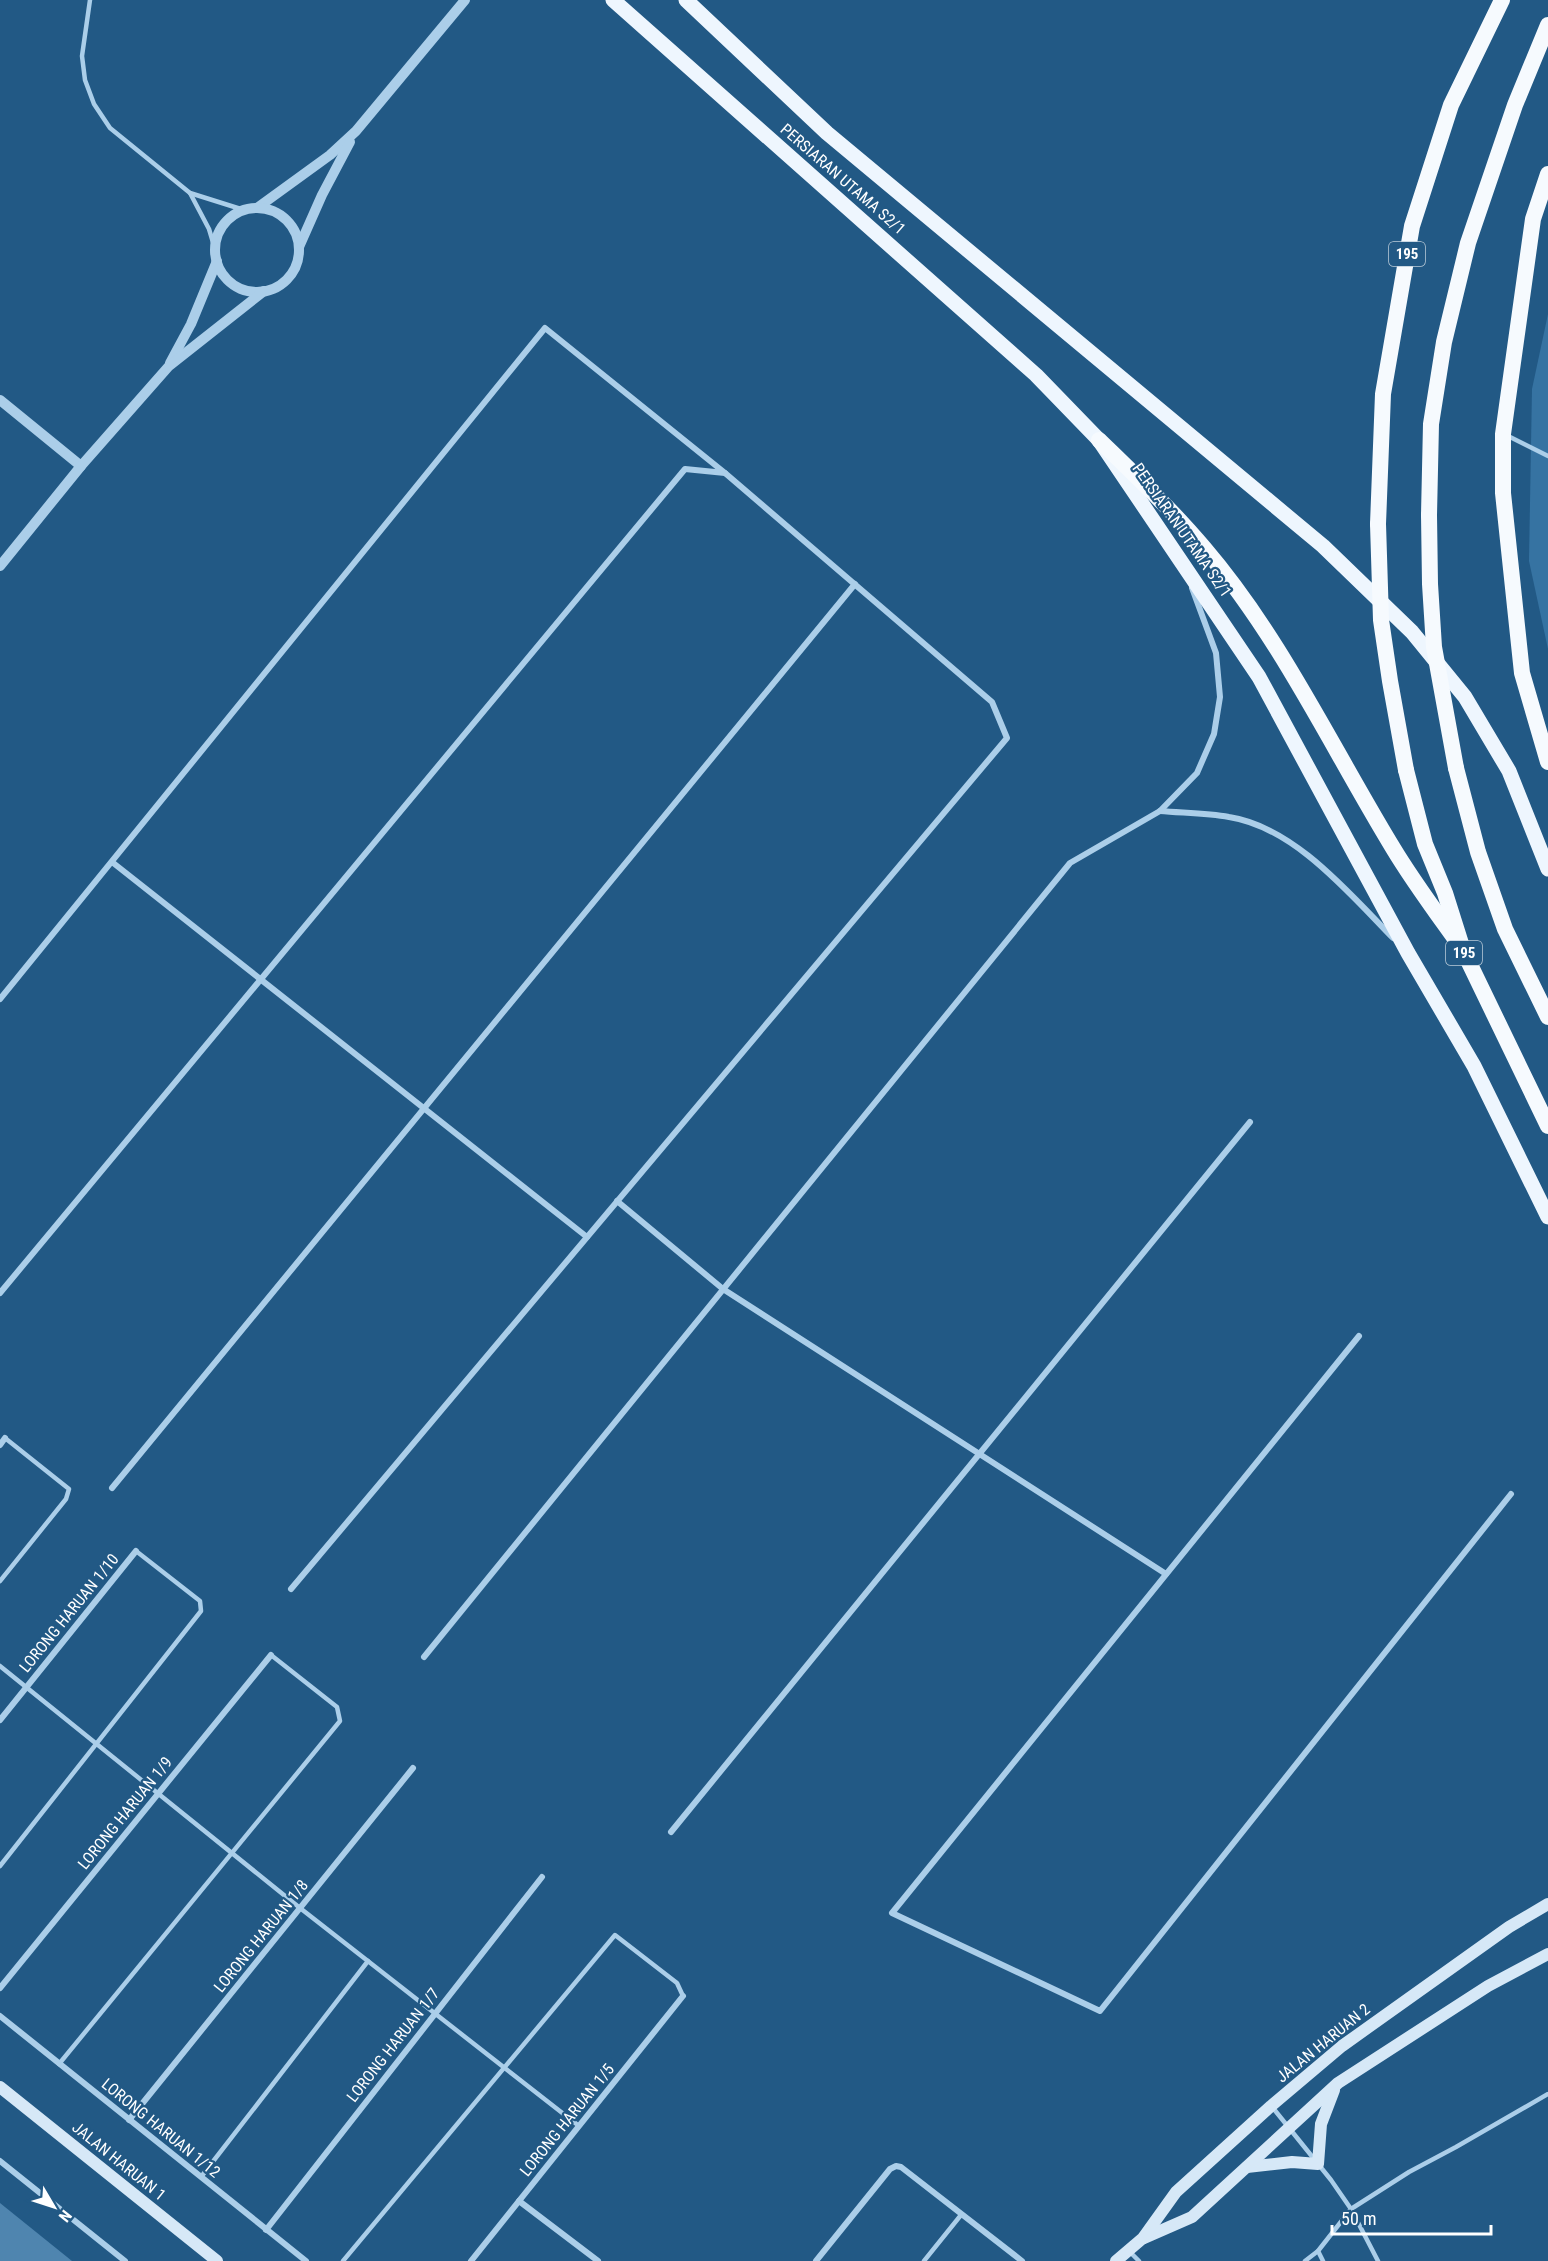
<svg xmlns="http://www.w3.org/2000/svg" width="1548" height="2261" font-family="'Roboto Condensed',sans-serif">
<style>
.green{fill:#3673a2}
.building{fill:#4f85af}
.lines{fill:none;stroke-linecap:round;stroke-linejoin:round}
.service{stroke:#abcee9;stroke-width:4.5}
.minor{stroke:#abcee9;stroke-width:6}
.tertiary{stroke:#abcee9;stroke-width:10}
.secondary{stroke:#d6e8f7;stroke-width:12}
.primary{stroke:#eef6fe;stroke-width:15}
.trunk{stroke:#f6fafe;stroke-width:16}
.trunk-bridge{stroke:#f6fafe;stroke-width:16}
.labels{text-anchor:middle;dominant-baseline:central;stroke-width:4.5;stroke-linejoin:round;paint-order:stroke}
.shield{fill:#225985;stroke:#bdcdda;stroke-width:1.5}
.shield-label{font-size:15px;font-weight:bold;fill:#fff}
.street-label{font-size:16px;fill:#fff;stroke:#225985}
</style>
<rect width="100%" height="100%" fill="#225985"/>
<polygon class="green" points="1548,314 1548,649 1529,561 1532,389"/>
<polygon class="building" points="0,2203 72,2261 0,2261"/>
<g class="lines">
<g class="service">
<polyline points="90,0 82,56 85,80 94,104 110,128 190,193 244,210"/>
<polyline points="190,193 209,229 215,249"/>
<polyline points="1506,435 1548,456"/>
<polyline points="0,1581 66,1499 69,1489 5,1438"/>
<polyline points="0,1666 300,1908 579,2126"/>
<polyline points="0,1866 201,1611 200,1601 136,1551"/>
<polyline points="59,2064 340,1721 337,1707 271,1655"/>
<polyline points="1273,2108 1331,2180 1351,2209 1378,2261"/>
<polyline points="201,2177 368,1961"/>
<polyline points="1318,2251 1323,2261"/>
<polyline points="1130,2252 1139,2261"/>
<polyline points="343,2261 615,1935 677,1983 683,1996"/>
<polyline points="924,2261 961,2215"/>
<polyline points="1305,2261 1318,2251 1351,2209 1409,2172 1456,2147 1548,2094"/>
</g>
<g class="minor">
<path d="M 1160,811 C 1183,813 1207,813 1229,817 C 1294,827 1349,893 1393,938"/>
<polyline points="112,862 587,1237"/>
<polyline points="0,999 545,328 725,473"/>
<polyline points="617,1201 723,1289 1166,1574"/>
<polyline points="0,1293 685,469 725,473 992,702 1007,738 291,1589"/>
<polyline points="1359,1336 892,1913 1100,2011 1511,1494"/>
<polyline points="0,1445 5,1438"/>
<polyline points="112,1488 855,584"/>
<polyline points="424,1657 1070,863 1160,811 1197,773 1214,734 1220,697 1216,653 1192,588"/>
<polyline points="0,1720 136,1551"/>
<polyline points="671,1832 1250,1122"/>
<polyline points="0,1988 271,1655"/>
<polyline points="0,2016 306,2261"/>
<polyline points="129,2120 413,1768"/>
<polyline points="0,2161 125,2261"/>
<polyline points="519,2201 598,2261"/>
<polyline points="266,2230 542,1877"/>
<polyline points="471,2261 683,1996"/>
<polyline points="816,2261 890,2169 896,2166 901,2167 1022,2261"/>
</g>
<g class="tertiary">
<polyline points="257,208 330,155 356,131 465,0"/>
<circle cx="257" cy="250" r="42"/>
<polyline points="299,247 322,195 350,142"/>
<polyline points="170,363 191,324 217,261"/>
<polyline points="0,400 81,466"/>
<polyline points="0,566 81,466 169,366 264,291"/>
</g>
<g class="secondary">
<polyline points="0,2087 217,2261"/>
<polyline points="1247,2167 1292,2162 1318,2164 1321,2124 1334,2090"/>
<polyline points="1144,2238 1192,2217 1338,2083 1488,1986 1548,1954"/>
<polyline points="1116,2261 1143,2238 1176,2192 1271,2106 1342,2046 1509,1927 1548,1904"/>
</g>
<g class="primary">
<polyline points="613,0 1036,375 1099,440 1259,677 1408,953 1474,1066 1548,1217"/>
<polyline points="686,0 827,133 1323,546 1412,632 1465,697 1509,771 1548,869"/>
</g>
<g class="trunk">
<polyline points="1548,174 1533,219 1503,434 1503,493 1522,673 1548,762"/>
<path d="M 1099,440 C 1135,475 1172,510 1204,548 C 1281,638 1332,748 1393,848 C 1414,883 1439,916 1463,950"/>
<polyline points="1429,515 1431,424 1444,342 1468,243 1515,105 1548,25"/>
<polyline points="1378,524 1383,394 1412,226 1451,105 1502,0"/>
<polyline points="1456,768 1478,852 1505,929 1548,1017"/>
<polyline points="1406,770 1425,844 1445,893 1463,950 1548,1126"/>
</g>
<g class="trunk-bridge">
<polyline points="1429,515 1430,584 1434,647 1456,768"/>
<polyline points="1378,524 1381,620 1390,681 1406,770"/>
</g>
</g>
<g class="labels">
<g class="shield">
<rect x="1389" y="242" width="36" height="24" rx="4.5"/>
<rect x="1446" y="941" width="36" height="24" rx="4.5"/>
</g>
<g class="shield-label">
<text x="1407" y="254">195</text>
<text x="1464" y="953">195</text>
</g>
<g class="street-label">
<text transform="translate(843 179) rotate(41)">PERSIARAN UTAMA S2/1</text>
<text transform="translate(1182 530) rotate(55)">PERSIARAN UTAMA S2/1</text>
<text transform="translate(69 1613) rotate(-51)">LORONG HARUAN 1/10</text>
<text transform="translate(125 1813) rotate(-51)">LORONG HARUAN 1/9</text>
<text transform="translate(261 1936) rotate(-51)">LORONG HARUAN 1/8</text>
<text transform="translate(1323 2043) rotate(-39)">JALAN HARUAN 2</text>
<text transform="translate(393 2045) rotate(-52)">LORONG HARUAN 1/7</text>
<text transform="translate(567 2120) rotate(-51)">LORONG HARUAN 1/5</text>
<text transform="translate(161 2128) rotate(39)">LORONG HARUAN 1/12</text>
<text transform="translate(119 2161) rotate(39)">JALAN HARUAN 1</text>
</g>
</g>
<g transform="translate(54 2207) rotate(129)" stroke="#225985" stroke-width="4.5" paint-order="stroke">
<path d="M0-4.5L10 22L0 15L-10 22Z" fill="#ffffff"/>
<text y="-9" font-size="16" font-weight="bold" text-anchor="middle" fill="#ffffff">N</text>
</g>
<path d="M1332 2225v9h159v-9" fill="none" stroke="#ffffff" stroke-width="3"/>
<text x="1341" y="2225" font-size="18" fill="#ffffff" stroke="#225985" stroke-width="4.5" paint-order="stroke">50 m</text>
</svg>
